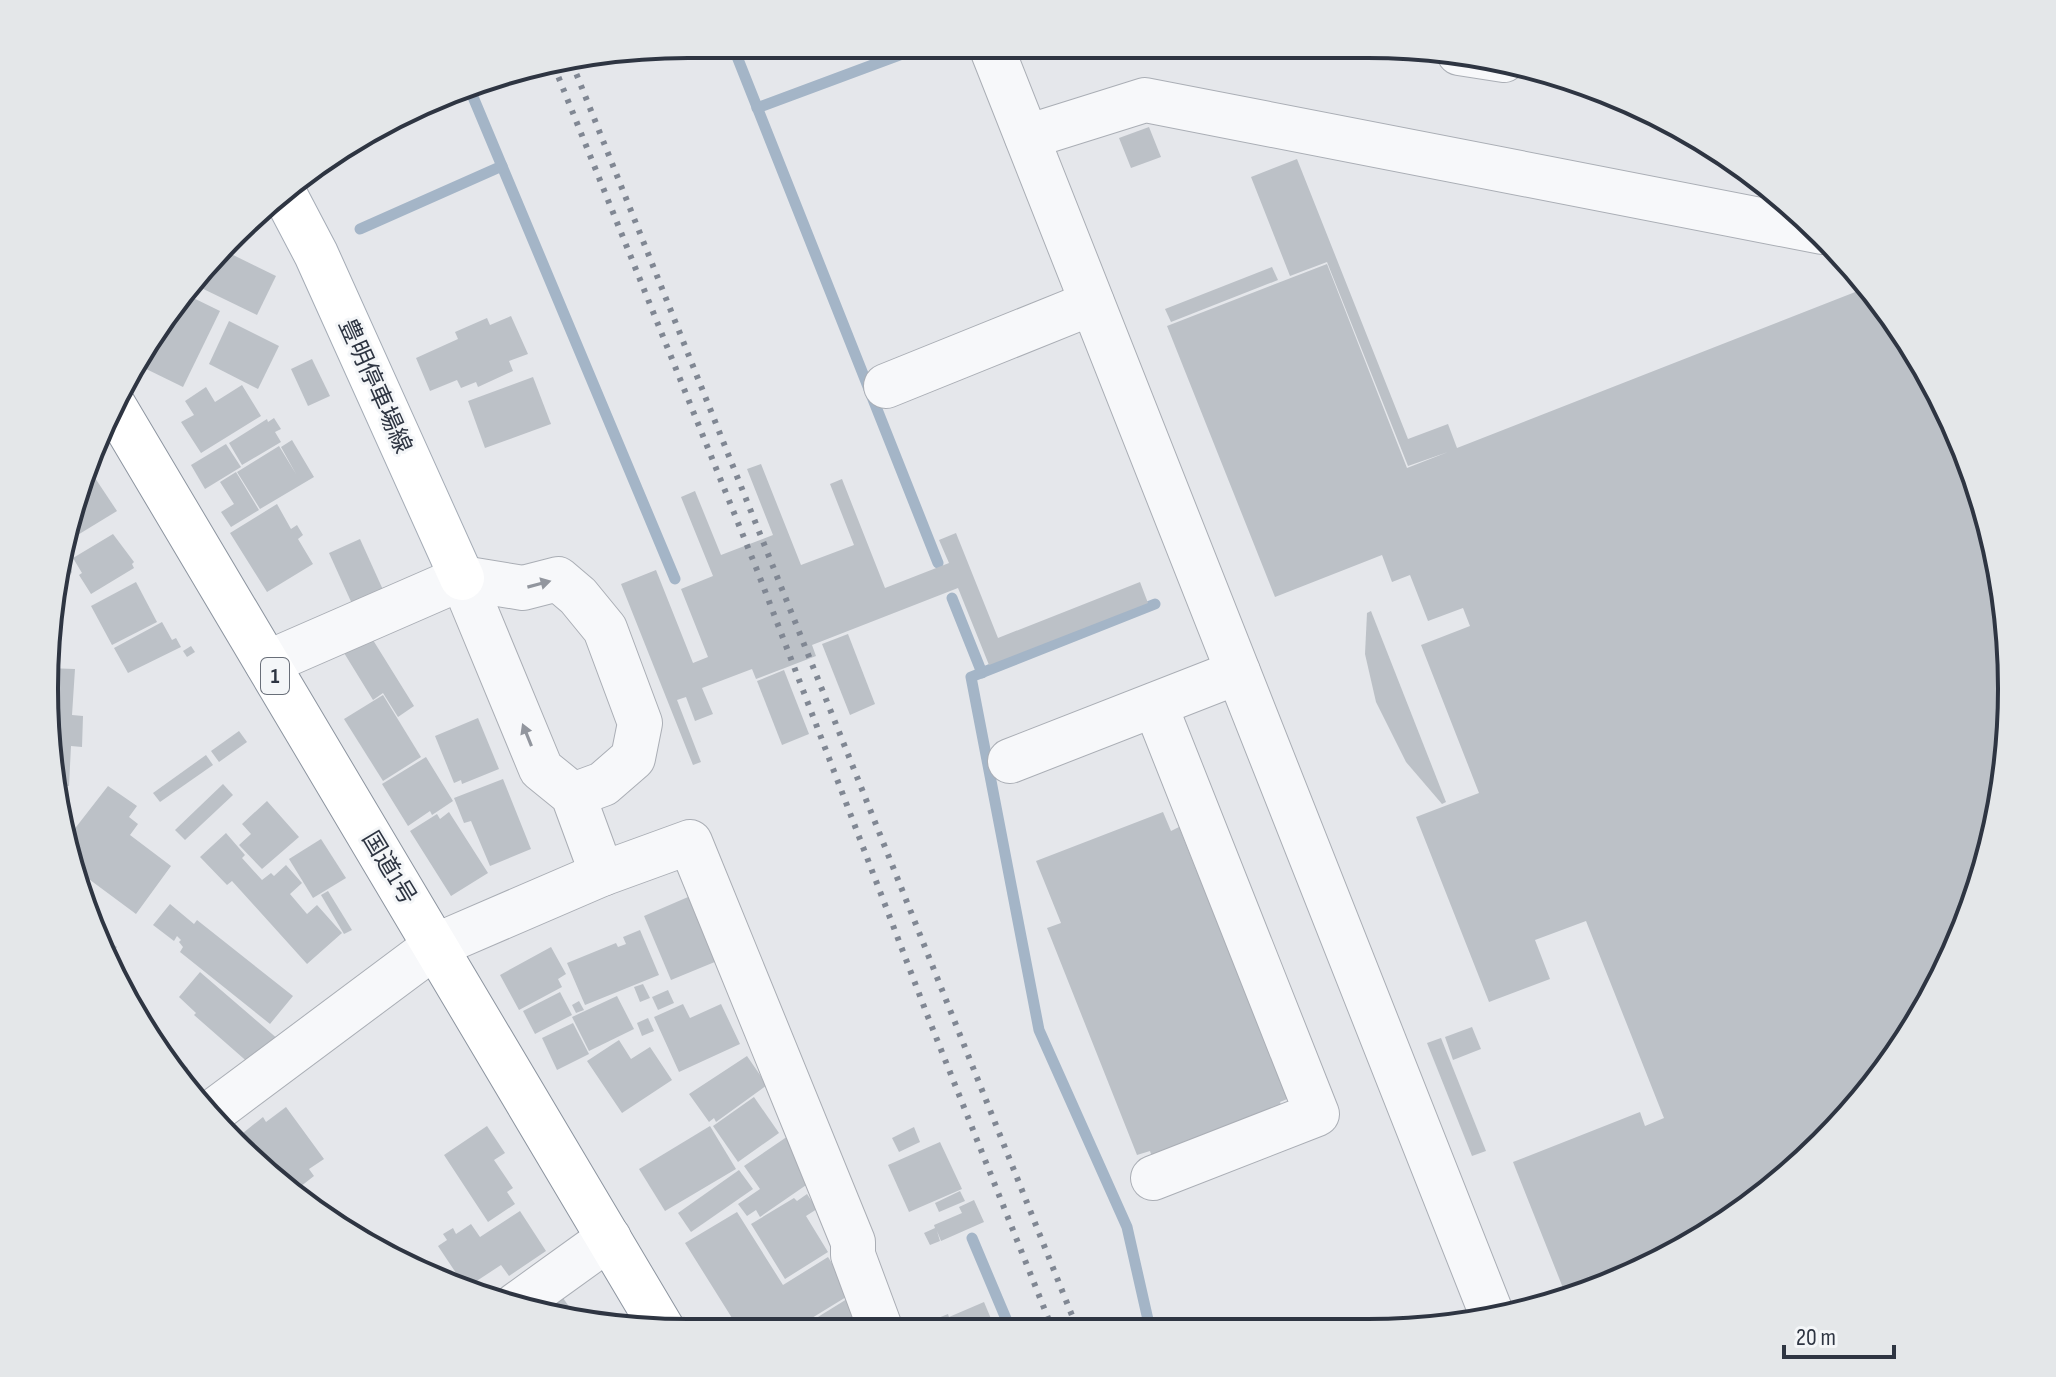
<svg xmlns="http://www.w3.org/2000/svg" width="2056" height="1377" font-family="'Sofia Sans Condensed','Noto Sans JP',sans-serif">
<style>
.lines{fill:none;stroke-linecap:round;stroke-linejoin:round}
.stream{stroke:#a4b5c7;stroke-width:11}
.building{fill:#bcc1c7}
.minor-casing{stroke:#aaaeb5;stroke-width:46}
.major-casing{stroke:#a5acb6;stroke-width:46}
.highway-casing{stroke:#8d95a0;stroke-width:46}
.minor{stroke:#f7f8fa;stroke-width:44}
.major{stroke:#fff;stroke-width:44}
.highway{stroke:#fff;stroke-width:44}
.rail{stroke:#808793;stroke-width:6;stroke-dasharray:4 8;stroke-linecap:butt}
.oneway{fill:#92969e}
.labels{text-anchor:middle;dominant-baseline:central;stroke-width:6;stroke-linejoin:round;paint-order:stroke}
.shield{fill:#f4f6f8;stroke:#696f79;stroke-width:2}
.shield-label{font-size:22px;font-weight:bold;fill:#2e3542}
.street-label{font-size:24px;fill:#2e3542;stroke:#f4f6f8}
.rim{fill:none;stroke:#2e3542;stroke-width:4}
</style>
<rect width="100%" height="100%" fill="#e5e7eb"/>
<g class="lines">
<g class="stream">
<polyline points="732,44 938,563"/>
<polyline points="468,85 675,579"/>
<polyline points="757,108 929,44"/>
<polyline points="360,229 502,166"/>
<polyline points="952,598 982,673"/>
<polyline points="972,1238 1012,1333"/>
<polyline points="1151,1333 1127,1227 1039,1030 971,677 1155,604"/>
</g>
</g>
<g class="building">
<polygon points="1149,127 1161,157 1131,168 1119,138"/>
<polygon points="1297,159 1408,439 1448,424 1457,448 1868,287 1903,330 1963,441 2000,562 2012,688 2000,814 1963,935 1904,1046 1824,1144 1726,1224 1615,1284 1567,1298 1513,1162 1640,1112 1645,1126 1664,1118 1586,921 1535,940 1550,979 1489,1002 1416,817 1479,793 1421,645 1470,626 1463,608 1428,621 1410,575 1392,582 1382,555 1275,597 1167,326 1327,264 1407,468 1448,452 1408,466 1327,262 1290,276 1251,177"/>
<polygon points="225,251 276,276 257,315 191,283"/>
<polygon points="1272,267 1278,280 1171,322 1165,309"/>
<polygon points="181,292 220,311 183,387 138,365"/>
<polygon points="511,316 528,354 509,361 513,371 478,387 476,382 461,388 457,380 430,391 416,358 458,339 455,332 487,318 490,325"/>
<polygon points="229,321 279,346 258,389 209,364"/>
<polygon points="312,359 330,396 308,406 291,369"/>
<polygon points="533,377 551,424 485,448 468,401"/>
<polygon points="242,385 261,416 201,453 181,422 194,415 185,401 206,387 215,402"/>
<polygon points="274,418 281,429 275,432 281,442 242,465 229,443 267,419 268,422"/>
<polygon points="292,440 314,477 260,509 237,472 279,446 296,474 281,447"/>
<polygon points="226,444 241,467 205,489 191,465"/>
<polygon points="761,464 801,565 854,545 830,484 842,479 885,588 949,563 939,540 956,533 998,638 1140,582 1148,603 989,665 958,588 812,645 816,656 756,679 752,669 702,688 713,714 695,721 686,697 677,700 701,762 693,765 621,584 656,570 693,663 708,657 681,589 713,576 681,497 695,491 721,555 773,535 747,469"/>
<polygon points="87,466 117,511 76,536 72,531"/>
<polygon points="236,472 259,510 231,527 221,512 234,504 220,482"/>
<polygon points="277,504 291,529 297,525 303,535 298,539 313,564 267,592 230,533"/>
<polygon points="113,534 134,562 132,564 134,568 91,594 79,575 82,573 73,558"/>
<polygon points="360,539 384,592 353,606 329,553"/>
<polygon points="70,542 72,572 58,595 57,595"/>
<polygon points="136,582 157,622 112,645 91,606"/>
<polygon points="1371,611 1446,802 1442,804 1406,762 1376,702 1365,654 1367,613"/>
<polygon points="162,622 172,640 176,638 181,647 128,673 114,648"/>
<polygon points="368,632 414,706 398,717 383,693 373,700 341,648"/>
<polygon points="848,634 875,704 850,715 822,644"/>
<polygon points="191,646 195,652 187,657 183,651"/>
<polygon points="47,668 75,669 72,715 83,716 82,747 71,746 69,786 55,785"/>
<polygon points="784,670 809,734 782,745 757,681"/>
<polygon points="383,695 421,757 383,781 344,719"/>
<polygon points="478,718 499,769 462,784 461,780 454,783 435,736"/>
<polygon points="239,731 247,742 219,762 211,751"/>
<polygon points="206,755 213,765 160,802 153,793"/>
<polygon points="426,757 453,801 432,815 430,811 408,826 382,784"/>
<polygon points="503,779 531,849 490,866 471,821 464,823 454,798"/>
<polygon points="223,784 233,795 185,840 175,830"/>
<polygon points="108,786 137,806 129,817 138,824 130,835 171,866 136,914 78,871 66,840"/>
<polygon points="267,801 299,837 262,869 239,845 251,834 242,824"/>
<polygon points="449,812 488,873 451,896 410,831 437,814 440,819"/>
<polygon points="1163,812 1171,831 1179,827 1196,870 1202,868 1292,1097 1280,1102 1282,1107 1152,1157 1150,1151 1137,1155 1047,928 1061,923 1036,861"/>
<polygon points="226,833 245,855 242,858 262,880 271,873 274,876 286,865 302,883 290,894 307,914 317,905 342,933 307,964 232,881 227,885 200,857"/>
<polygon points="321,839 346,878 313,898 289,859"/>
<polygon points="328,891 352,930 344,934 321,895"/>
<polygon points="695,894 722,959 671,980 644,916"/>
<polygon points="170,904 194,924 197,920 293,996 270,1024 180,952 183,947 179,942 181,940 177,936 174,941 153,925"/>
<polygon points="640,930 659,975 585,1005 567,963 616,943 618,947 626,944 623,937"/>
<polygon points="102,936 117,947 110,957"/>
<polygon points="551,947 566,974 558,979 562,987 519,1010 500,975"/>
<polygon points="200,972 279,1040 251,1065 194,1015 196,1013 179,997"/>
<polygon points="643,984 650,998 640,1002 634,987"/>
<polygon points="668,990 674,1003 658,1010 652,997"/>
<polygon points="560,992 572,1015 535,1034 523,1011"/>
<polygon points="617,996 634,1029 589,1051 572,1017"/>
<polygon points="579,1001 584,1010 576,1013 572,1005"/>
<polygon points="683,1004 690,1018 721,1004 740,1044 679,1072 654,1017"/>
<polygon points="648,1018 654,1031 642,1036 637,1023"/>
<polygon points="573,1023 589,1054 557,1070 542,1038"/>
<polygon points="1472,1027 1481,1049 1453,1060 1445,1037"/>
<polygon points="1441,1038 1486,1151 1472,1156 1427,1043"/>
<polygon points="619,1040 631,1059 650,1047 672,1080 622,1113 587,1061"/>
<polygon points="747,1056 767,1085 716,1122 714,1118 709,1122 689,1094"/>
<polygon points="178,1060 188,1068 181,1077 173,1067"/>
<polygon points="754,1097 779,1133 738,1162 713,1126"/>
<polygon points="286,1107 324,1159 309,1169 314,1176 296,1190 273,1173 243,1133 263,1117 266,1122"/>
<polygon points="487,1126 505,1153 494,1160 513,1188 507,1192 515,1204 488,1222 444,1155"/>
<polygon points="710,1126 736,1169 665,1211 639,1169"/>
<polygon points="914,1127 920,1142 899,1152 892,1138"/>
<polygon points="791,1134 812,1181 760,1217 756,1210 747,1216 738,1204 760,1189 744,1166"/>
<polygon points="940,1142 962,1189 909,1212 888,1165"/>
<polygon points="739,1170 753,1189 691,1232 678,1213"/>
<polygon points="960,1191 965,1201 939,1212 935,1203"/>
<polygon points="807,1194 817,1209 806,1216 828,1252 785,1279 751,1224 794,1198 797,1201"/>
<polygon points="974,1200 984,1222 941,1241 937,1231 940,1241 930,1245 924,1233 935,1228 934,1225 962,1213 959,1207"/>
<polygon points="520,1211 546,1251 509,1276 501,1265 466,1288 438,1246 447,1240 443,1234 453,1228 456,1234 471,1224 480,1237"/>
<polygon points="737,1212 783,1285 828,1257 851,1294 794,1329 796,1333 715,1333 712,1329 732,1318 685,1243"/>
<polygon points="558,1291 580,1322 563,1321 531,1310"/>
<polygon points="847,1299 868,1333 810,1333 805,1325"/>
<polygon points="984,1302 997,1333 901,1333 948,1314 949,1317"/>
</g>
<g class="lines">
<g class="minor-casing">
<g id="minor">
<polyline points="990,44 1494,1320"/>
<polyline points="1459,53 1504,60"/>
<polyline points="1027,137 1145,100 1822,232"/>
<polyline points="886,386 1092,303"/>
<polyline points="462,578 541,769 573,795 602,874"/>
<polyline points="267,663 462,578 523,588 558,579 578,596 605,629 640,723 633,758 603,784 573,795"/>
<polyline points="1010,761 1238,672"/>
<polyline points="210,1114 435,946 602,874 690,842 853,1242 853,1255 882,1333"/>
<polyline points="1153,1178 1317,1114 1155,705"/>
<polyline points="516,1305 609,1238"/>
</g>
</g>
<g class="major-casing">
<polyline id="major" points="285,195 316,254 462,578"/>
</g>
<g class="highway-casing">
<polyline id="highway" points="114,406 663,1330"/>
</g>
<use href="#minor" class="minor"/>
<use href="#major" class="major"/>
<use href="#highway" class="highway"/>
<g class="rail">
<polyline points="572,63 1079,1333"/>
<polyline points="554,66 757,570 928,1017 1054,1333"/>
</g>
</g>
<defs><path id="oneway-solid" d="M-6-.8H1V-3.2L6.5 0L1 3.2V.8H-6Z" transform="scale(2)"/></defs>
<g class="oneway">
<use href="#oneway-solid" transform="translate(539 584) rotate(-15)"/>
<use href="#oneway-solid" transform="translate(527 735) rotate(-112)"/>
</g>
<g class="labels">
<rect class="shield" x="261" y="658" width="28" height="36" rx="6"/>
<g class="shield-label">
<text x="275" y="676">1</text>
</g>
<g class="street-label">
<text transform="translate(375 386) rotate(66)">豊明停車場線</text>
<text transform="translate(389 868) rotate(59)">国道1号</text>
</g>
</g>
<path d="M0 0H2056V1377H0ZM688 58H1368A630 630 0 0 1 1998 688V689A630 630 0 0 1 1368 1319H688A630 630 0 0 1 58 689V688A630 630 0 0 1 688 58Z" fill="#e4e7e9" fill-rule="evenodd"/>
<path class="rim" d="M688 58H1368A630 630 0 0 1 1998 688V689A630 630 0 0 1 1368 1319H688A630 630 0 0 1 58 689V688A630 630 0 0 1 688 58Z"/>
<path d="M1784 1345v12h110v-12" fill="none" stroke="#2e3542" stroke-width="4"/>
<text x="1796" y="1345" font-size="24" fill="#2e3542" stroke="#f4f6f8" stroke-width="6" paint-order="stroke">20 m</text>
</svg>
